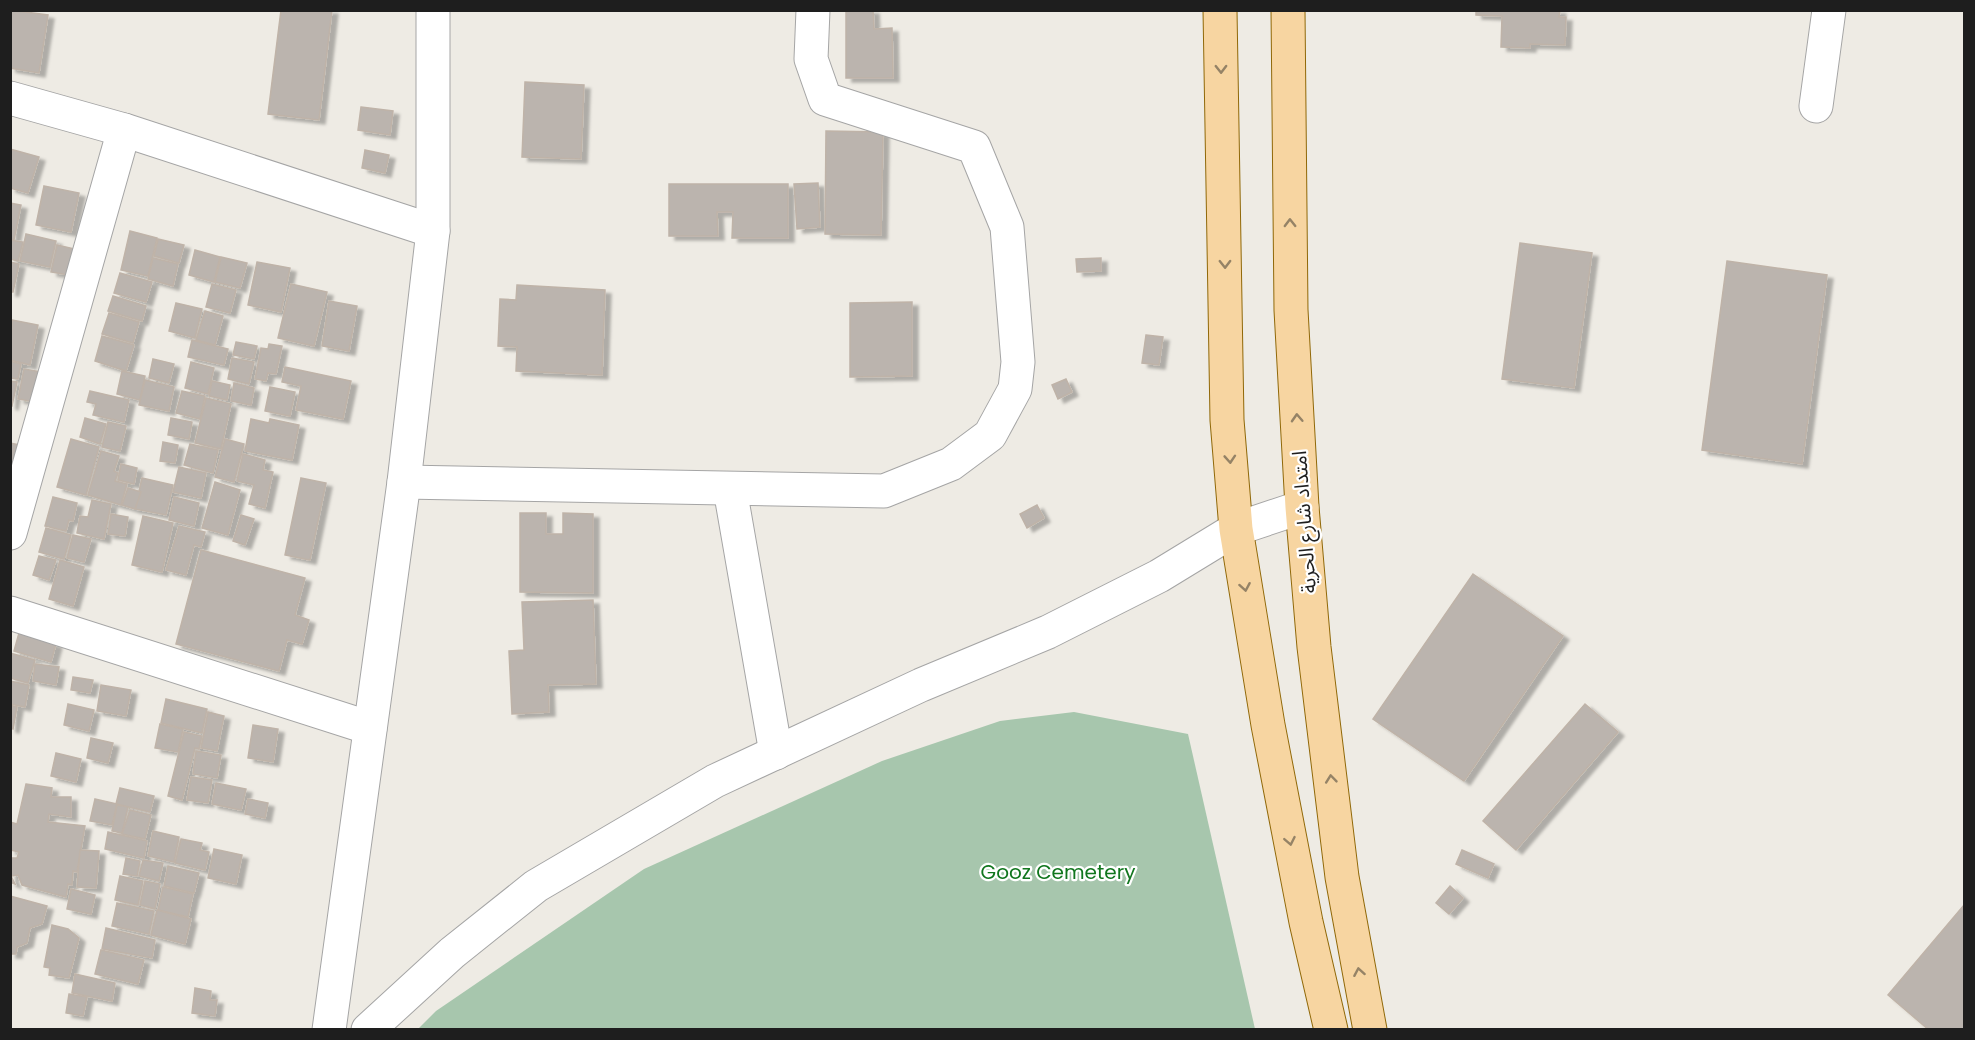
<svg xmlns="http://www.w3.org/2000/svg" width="1975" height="1040" font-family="Poppins,'Noto Sans Arabic',sans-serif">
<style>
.cemetery{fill:#a7c6ad}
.building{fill:#bbb4ae;stroke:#bfb3a8;stroke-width:1.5;filter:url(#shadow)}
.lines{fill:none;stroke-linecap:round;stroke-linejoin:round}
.minor-casing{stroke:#a5a5a5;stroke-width:35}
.major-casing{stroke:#906808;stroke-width:35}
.minor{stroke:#fff;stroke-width:33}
.major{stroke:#f7d5a1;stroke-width:33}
.oneway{stroke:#958366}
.labels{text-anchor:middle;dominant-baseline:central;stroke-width:4.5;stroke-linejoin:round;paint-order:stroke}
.street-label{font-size:20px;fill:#1e1e1e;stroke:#fff}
.park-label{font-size:20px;fill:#11761e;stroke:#fff}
</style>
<defs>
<filter id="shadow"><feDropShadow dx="6" dy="4" stdDeviation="1.5" flood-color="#0004"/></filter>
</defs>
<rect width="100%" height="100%" fill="#eeebe4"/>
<polygon class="cemetery" points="1074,712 1188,734 1255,1029 418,1029 436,1011 644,869 882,761 1000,721"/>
<g class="building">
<polygon points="10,10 48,15 39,73 10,68"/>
<polygon points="281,10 332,10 319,120 268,114"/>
<polygon points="846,10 873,10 874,29 892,28 893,78 846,78"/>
<polygon points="1476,10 1560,10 1559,17 1566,17 1565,45 1530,44 1530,48 1501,47 1502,16 1476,15"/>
<polygon points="525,82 584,85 581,159 522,157"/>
<polygon points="361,107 393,111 390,135 358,130"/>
<polygon points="826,131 883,132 881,235 825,234"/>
<polygon points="10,149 39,157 28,193 10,188"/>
<polygon points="365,150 389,155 385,173 362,168"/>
<polygon points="818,183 820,227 797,229 794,184"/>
<polygon points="669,184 788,184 788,238 732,238 733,212 717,212 718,236 669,236"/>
<polygon points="44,186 79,193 71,232 36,225"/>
<polygon points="10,203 21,205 14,240 10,239"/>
<polygon points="130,231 157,238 148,276 121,270"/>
<polygon points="26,234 56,241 50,267 20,261"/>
<polygon points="158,239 184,245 179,263 154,256"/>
<polygon points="10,240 23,242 18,261 10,259"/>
<polygon points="1520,243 1592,253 1574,388 1502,379"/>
<polygon points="57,245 79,250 74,276 51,272"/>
<polygon points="195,250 220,257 214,282 189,275"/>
<polygon points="221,257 247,263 240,288 215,282"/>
<polygon points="153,258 178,264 173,286 148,279"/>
<polygon points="1101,258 1101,271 1077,272 1076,259"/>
<polygon points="1727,261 1827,275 1802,464 1702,450"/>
<polygon points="10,262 19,264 13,292 10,292"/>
<polygon points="257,262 290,268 281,312 248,305"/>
<polygon points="120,273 152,282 146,302 114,293"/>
<polygon points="212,284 236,290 230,313 206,307"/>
<polygon points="291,284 327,292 314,346 278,338"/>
<polygon points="517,285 605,290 602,375 516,371 517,347 498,346 500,299 516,300"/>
<polygon points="113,296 146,306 142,321 108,311"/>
<polygon points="329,301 357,306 349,351 322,346"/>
<polygon points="912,302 912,376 850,377 850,303"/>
<polygon points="176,303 202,309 195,338 169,331"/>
<polygon points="205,311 223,316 215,345 196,340"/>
<polygon points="109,313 139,322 133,343 102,334"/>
<polygon points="12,320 38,325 30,365 10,360"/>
<polygon points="1146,335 1163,337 1159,365 1142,363"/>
<polygon points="102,336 134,345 126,371 95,361"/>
<polygon points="192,340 228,349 224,365 188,357"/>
<polygon points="236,342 257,346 254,359 233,355"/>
<polygon points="269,344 282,346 276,374 268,373 266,381 255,379 261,348 268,349"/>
<polygon points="232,358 254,362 249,384 228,379"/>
<polygon points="153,359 174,364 169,383 149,378"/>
<polygon points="10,361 21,364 18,379 10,378"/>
<polygon points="191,362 214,368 208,394 185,388"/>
<polygon points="285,367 351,381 343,419 296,410 301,386 282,382"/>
<polygon points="24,369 42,372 35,402 18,399"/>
<polygon points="122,371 145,376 140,400 117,394"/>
<polygon points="1066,379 1072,392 1058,399 1052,385"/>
<polygon points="145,380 174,387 169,411 139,405"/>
<polygon points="10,381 17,382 12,406 10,405"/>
<polygon points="212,381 230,385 227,400 209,396"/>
<polygon points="234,383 254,388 251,405 231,401"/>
<polygon points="270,387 295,392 290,416 265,411"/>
<polygon points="90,391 129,400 124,422 93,415 96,404 87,402"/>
<polygon points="182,391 205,396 200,419 176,413"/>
<polygon points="206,398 231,404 221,449 195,443"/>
<polygon points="85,418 106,424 100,444 80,437"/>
<polygon points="171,418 192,422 189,439 168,435"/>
<polygon points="251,419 269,423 270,419 299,425 292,460 245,451"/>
<polygon points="108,422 126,426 120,451 102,447"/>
<polygon points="71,439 99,447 86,495 57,487"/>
<polygon points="225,439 244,444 234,482 215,477"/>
<polygon points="163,442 178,445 175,463 160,461"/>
<polygon points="10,443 20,445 10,471"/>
<polygon points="190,444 218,450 213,473 184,465"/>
<polygon points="101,451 119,456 114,471 118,473 115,481 127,484 121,505 88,495"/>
<polygon points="243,454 265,460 263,470 273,472 265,508 249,504 254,485 237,481"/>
<polygon points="121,464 137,468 134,484 118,480"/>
<polygon points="179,467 206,473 201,498 173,492"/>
<polygon points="142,478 173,485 166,515 135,509"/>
<polygon points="301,478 326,483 310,560 285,555"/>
<polygon points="215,482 240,490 228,535 202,528"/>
<polygon points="128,488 141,492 135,509 122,505"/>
<polygon points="53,497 77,503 73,521 69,520 66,531 45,526"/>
<polygon points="174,497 199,503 194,526 169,520"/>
<polygon points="92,500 111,504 104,539 77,533 80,516 88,517"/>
<polygon points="1037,505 1044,518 1027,528 1020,514"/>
<polygon points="520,513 546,513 546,534 563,534 563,513 593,514 593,593 520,592"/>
<polygon points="111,514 128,517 125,536 108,534"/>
<polygon points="241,515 254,519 245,545 233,541"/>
<polygon points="143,516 173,523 162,572 132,565"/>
<polygon points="179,526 205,532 201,547 194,545 186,575 166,570"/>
<polygon points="46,528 71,535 64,559 39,552"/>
<polygon points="73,535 91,539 84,562 67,558"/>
<polygon points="201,550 305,578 295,615 309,620 302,644 287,640 279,671 176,644"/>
<polygon points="39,556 56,560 49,580 33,575"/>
<polygon points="60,560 84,567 73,606 49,599"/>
<polygon points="1473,574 1563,636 1464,781 1373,719"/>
<polygon points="593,600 596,684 548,685 549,712 512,714 509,651 524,650 522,602"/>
<polygon points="19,633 56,644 51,662 14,651"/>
<polygon points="10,653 35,660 28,683 10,678"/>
<polygon points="35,664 59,667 56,685 33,681"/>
<polygon points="73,677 93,680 90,693 71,690"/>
<polygon points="10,681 29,685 25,707 10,704"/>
<polygon points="101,685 131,690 126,716 97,711"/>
<polygon points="166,699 207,709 202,733 161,723"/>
<polygon points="68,704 94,710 89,731 64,725"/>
<polygon points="1585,704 1618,732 1516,850 1483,821"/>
<polygon points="10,705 17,707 13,729 10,728"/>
<polygon points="208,712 224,716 217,751 201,748"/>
<polygon points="160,724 183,729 178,752 155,748"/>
<polygon points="253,725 278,729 273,762 248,758"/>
<polygon points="184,732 202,736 199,749 195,748 182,800 168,796"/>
<polygon points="91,738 113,743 108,763 87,758"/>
<polygon points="196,751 221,755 217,778 193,774"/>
<polygon points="56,753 81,759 76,782 51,776"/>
<polygon points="191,777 212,780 208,803 187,800"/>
<polygon points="216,783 246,789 241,810 212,804"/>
<polygon points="26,784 52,788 51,797 71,797 71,817 49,814 48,822 85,826 77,872 73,871 72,885 68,884 66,897 22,885 18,875 11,876 15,884 10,882 10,858 17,858 19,852 10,850 10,822 17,824"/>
<polygon points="120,788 154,796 150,812 116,804"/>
<polygon points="95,799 117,804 112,825 90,821"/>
<polygon points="248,799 268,803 265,818 245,814"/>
<polygon points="117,805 128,807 122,833 112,831"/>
<polygon points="130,810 151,815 145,839 122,834"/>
<polygon points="153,831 179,837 174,862 148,856"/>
<polygon points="108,832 147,841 144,858 105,849"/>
<polygon points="181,839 202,843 200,850 209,852 205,870 175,863"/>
<polygon points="214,849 242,855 236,884 208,878"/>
<polygon points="80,850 99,851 96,888 77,887"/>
<polygon points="1462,850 1494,864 1488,878 1456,864"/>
<polygon points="126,858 140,861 137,876 123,874"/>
<polygon points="143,860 163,863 159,881 139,876"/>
<polygon points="168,866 199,873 194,893 164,886"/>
<polygon points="120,876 143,881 138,905 115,900"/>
<polygon points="145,881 160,884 155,909 140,905"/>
<polygon points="1450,886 1463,898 1449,914 1436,903"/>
<polygon points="163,887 193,894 188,917 158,910"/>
<polygon points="71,889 95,895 91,914 67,909"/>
<polygon points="10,896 47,906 42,924 30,928 27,943 17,947 16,954 10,954"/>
<polygon points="117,903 154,911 149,934 112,926"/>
<polygon points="1964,905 1964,1030 1929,1030 1888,995"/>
<polygon points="157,910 191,919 185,944 151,935"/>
<polygon points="52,925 68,929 79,938 69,978 49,975 50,968 44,967"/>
<polygon points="106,928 155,940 152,958 102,949"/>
<polygon points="101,950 144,960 138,984 95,974"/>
<polygon points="75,974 115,983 112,1001 72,993"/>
<polygon points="195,988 211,991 210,1000 217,1000 215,1016 192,1013"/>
<polygon points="69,994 87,997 83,1016 66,1013"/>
</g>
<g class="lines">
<g class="minor-casing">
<g id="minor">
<polyline points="10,98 124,130 433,231"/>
<polyline points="1816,106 1829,10"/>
<polyline points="404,482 884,491 951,464 990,435 1015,389 1018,362 1007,227 974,147 825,99 811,59 813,10"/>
<polyline points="730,489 776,753"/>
<polyline points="10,533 124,130"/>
<polyline points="10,613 370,728"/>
<polyline points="329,1030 404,482 433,231 433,10"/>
<polyline points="368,1030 452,953 536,886 715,781 921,685 1048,632 1159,576 1236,529 1302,507"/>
</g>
</g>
<g class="major-casing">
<g id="major">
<polyline points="1220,10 1227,420 1236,529 1268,725 1306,922 1331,1030"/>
<polyline points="1288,10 1291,310 1302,507 1314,647 1342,877 1370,1030"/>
</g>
</g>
<use href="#minor" class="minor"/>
<use href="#major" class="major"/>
</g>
<defs><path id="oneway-chevron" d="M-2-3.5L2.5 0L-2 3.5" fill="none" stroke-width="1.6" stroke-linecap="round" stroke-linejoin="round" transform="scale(1.5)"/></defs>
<g class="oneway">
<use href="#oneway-chevron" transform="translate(1221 69) rotate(89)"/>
<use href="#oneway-chevron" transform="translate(1290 223) rotate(-91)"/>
<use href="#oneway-chevron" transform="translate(1225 264) rotate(89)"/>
<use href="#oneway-chevron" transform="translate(1297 418) rotate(-93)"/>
<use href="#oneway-chevron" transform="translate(1230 459) rotate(86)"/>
<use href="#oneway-chevron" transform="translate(1245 587) rotate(80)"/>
<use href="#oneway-chevron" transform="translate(1331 779) rotate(-96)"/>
<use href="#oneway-chevron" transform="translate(1290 841) rotate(79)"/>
<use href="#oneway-chevron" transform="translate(1359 972) rotate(-100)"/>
</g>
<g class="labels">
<g class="street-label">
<text transform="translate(1304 522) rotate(-94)">امتداد شارع الحرية</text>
</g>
<g class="park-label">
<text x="1058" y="872">Gooz Cemetery</text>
</g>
</g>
<rect width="1975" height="1040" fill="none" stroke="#1e1e1e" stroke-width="24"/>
</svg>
